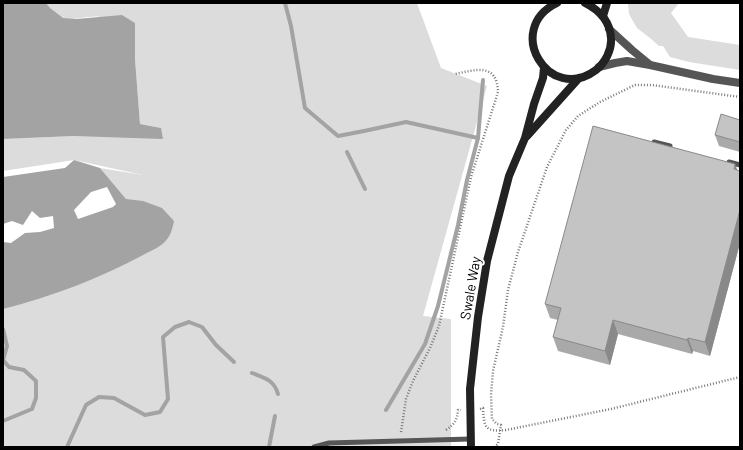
<svg xmlns="http://www.w3.org/2000/svg" width="743" height="450" font-family="Barlow,sans-serif">
<style>
.green{fill:#dcdcdc}
.water{fill:#a3a3a3;fill-rule:evenodd}
.lines{fill:none;stroke-linecap:round;stroke-linejoin:round}
.stream{stroke:#a3a3a3;stroke-width:4}
.path{stroke:#777;stroke-width:2.5;stroke-dasharray:1 2;stroke-linecap:butt}
.lane{stroke:#555;stroke-width:5}
.street{stroke:#555;stroke-width:8}
.secondary{stroke:#222;stroke-width:8}
.wall{fill:#a9a9a9}
.shaded-wall{fill:#898989}
.building{fill:#c4c4c4;stroke:#898989}
.labels{text-anchor:middle;dominant-baseline:central;stroke-width:4;stroke-linejoin:round;paint-order:stroke}
.street-label{font-size:14px;fill:#000;stroke:#fff}
</style>
<rect width="100%" height="100%" fill="#fff"/>
<g class="green">
<path d="M 46,3 L 417,3 L 441,68 L 487,86 L 423,316 L 451,319 L 451,447 L 3,447 L 3,307 L 126,199 L 100,168 L 143,175 L 74,160 L 3,171 L 3,139 L 75,136 L 161,128 L 140,124 L 135,59 L 135,23 C 124,21 113,18 101,17 C 78,14 64,30 46,3 Z"/>
<polygon points="628,3 679,3 671,13 688,37 740,45 740,70 689,62 670,57 663,46 659,46 650,38 637,28 629,14"/>
</g>
<g class="water">
<polygon points="3,3 46,3 50,8 63,18 76,19 122,15 135,23 135,59 140,124 161,128 163,139 75,136 3,139"/>
<path d="M 74,160 L 100,168 L 126,199 L 143,201 L 162,208 L 174,221 C 173,226 171,234 168,238 C 162,247 152,250 143,255 C 98,279 53,296 3,309 L 3,242 L 11,243 L 25,233 L 40,232 L 54,228 L 53,216 L 40,218 L 32,211 L 23,225 L 12,221 L 3,224 L 3,177 L 65,168 ZM 107,187 L 116,204 L 113,207 L 78,219 L 74,210 L 91,192 Z"/>
</g>
<g class="lines">
<g class="stream">
<polyline points="285,3 291,26 305,108 338,136 364,131 406,122 478,138"/>
<polyline points="347,152 365,189"/>
<polyline points="3,329 7,346 3,360 9,367 24,370 36,381 36,398 32,409 3,421"/>
<path d="M 252,373 C 265,378 274,380 278,394"/>
<polyline points="386,410 425,344 438,306 458,225 467,180 478,138 483,80"/>
<polyline points="67,447 86,405 99,397 114,398 145,415 160,412 168,399 163,337 175,327 189,322 202,327 216,345 234,362"/>
<polyline points="269,447 275,416"/>
</g>
<g class="path">
<path d="M 480,409 L 483,408 C 484,428 485,432 506,430 L 611,409 L 740,377"/>
<path d="M 446,430 C 455,424 457,420 458,410 L 461,410"/>
<path d="M 401,432 L 406,399 L 413,381 L 430,348 L 439,326 L 471,177 L 498,92 C 497,62 475,70 455,74"/>
<polyline points="494,447 498,444 501,425 497,424 492,419 491,395 493,371 503,327 508,290 518,252 547,167 566,130 578,116 600,102 635,85 652,85 740,97"/>
</g>
<g class="lane">
<polyline points="654,142 670,146"/>
<polyline points="729,162 740,165"/>
<polyline points="314,447 329,443 470,439"/>
</g>
<g class="street">
<polyline points="609,29 632,50 649,64"/>
<polyline points="599,67 615,63 627,61 650,65 713,79 740,83"/>
</g>
<g class="secondary">
<path d="M 557,3 C 503,29 549,105 596,70 C 605,63 612,50 611,38 C 610,21 599,10 585,3"/>
<polyline points="603,16 607,3"/>
<polyline points="527,136 579,78"/>
<polyline points="471,447 470,389 478,317 487,261 509,176 525,138 534,104 543,78 544,68"/>
</g>
</g>
<g class="wall">
<polygon points="740,120 740,152 719,146 715,135"/>
<polygon points="738,170 740,171 740,243 710,356 693,351 692,354 618,334 610,365 558,351 553,337 558,320 550,318 545,304"/>
</g>
<g class="shaded-wall">
<polygon points="735,164 740,177 734,169"/>
<polygon points="740,210 740,243 710,356 705,342"/>
<polygon points="613,320 618,334 610,365 605,351"/>
<polygon points="688,338 693,351 692,354 687,340"/>
</g>
<g class="building">
<polygon points="721,114 740,120 740,142 715,135"/>
<polygon points="593,126 735,164 734,169 740,171 740,210 705,342 688,338 687,340 613,320 605,351 553,337 561,308 545,304"/>
</g>
<g class="labels">
<g class="street-label">
<text transform="translate(470 288) rotate(-80)">Swale Way</text>
</g>
</g>
<rect width="743" height="450" fill="none" stroke="#000000" stroke-width="8"/>
</svg>
